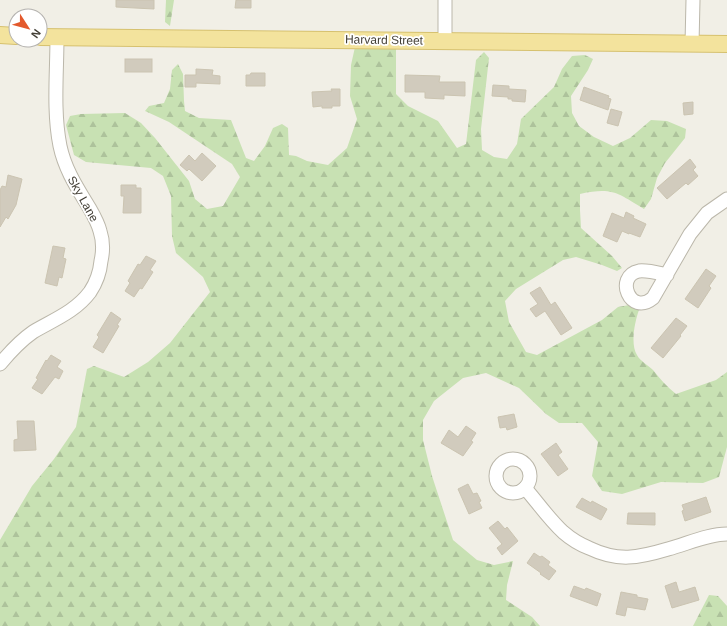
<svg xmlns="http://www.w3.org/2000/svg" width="727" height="626" font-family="Helvetica,sans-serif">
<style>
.forest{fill:url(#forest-firs)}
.building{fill:#d1cbbd;stroke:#cbc4b1}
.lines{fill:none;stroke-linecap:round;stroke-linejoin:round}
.minor-casing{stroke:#bbb7aa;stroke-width:15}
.major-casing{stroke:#d6c16f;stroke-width:18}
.minor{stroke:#fff;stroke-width:13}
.major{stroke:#f3e39d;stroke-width:16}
.labels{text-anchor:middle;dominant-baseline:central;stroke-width:3.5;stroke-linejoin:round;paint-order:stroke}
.street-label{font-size:12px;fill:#433f36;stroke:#fff}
</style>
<defs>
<pattern id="forest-firs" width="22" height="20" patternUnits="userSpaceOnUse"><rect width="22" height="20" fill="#c8e1b3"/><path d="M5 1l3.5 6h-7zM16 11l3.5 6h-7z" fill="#adc29b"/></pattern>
</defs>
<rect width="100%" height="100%" fill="#f1efe6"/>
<g class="forest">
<polygon points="166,0 174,0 170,26 165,22"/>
<path d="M 355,47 L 396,47 L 396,94 L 408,106 L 438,121 L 457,148 L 466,144 L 476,60 L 484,52 L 489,58 L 481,129 L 482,150 L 494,157 L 507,159 L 517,144 L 521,119 L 554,87 L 562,69 L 572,56 L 585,55 L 593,59 L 588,70 L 571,96 L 572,113 L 579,126 L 594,137 L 613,146 L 630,138 L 651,120 L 667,121 L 686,129 L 685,138 L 665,163 L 657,178 L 651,199 L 644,209 C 617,193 613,187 580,194 L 580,210 L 581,228 L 612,256 L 622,268 L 617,271 L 602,265 L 576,257 L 563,260 L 516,289 L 505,301 L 509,322 L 526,352 L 537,355 L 602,320 L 618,307 L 635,304 L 639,310 C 635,321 630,344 637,355 C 640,361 648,365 653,370 C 660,379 667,387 676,394 L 716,380 L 727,372 L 727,447 L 719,477 L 703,483 L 661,482 L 622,494 L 602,491 L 592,476 L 598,442 L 582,423 L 559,423 L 546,414 L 519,388 L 486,373 L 463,378 L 434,401 L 423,420 L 423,440 L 432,476 L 453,540 L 477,560 L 494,565 L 513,561 L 507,585 L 506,600 L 532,617 L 540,626 L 0,626 L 0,540 L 32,486 L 54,459 L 76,427 L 87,369 L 94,366 L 124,377 L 148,362 L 170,343 L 210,292 L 203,277 L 176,253 L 172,236 L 171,196 L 163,176 L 151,168 L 86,162 L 74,155 L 66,125 L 70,116 L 81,114 L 125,113 L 141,123 L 155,138 L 189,181 L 195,199 L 207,209 L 223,206 L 240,177 L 232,164 L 169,122 L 145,111 L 149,106 L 164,103 L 170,89 L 172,70 L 178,64 L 183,74 L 184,101 L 185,111 L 199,118 L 231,120 L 246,158 L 254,161 L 265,146 L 273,128 L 282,124 L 288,128 L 289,155 L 296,156 L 307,161 L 328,165 L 347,148 L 357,119 L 350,96 L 351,65 Z"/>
<polygon points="709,595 718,596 727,606 727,626 693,626"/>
</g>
<g class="building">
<polygon points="116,0 154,0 154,9 116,7"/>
<polygon points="236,0 251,0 251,8 235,8"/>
<rect x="125" y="59" width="27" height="13"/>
<polygon points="196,69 213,70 212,75 220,76 220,84 196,83 196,87 185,87 185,75 196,75"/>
<polygon points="251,73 265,73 265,86 246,86 246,75 250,75"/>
<polygon points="405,75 440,76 439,82 465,82 465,96 444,95 444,99 425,98 425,92 405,92"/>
<polygon points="493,85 509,86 509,89 526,90 525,102 512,101 512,99 508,99 508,97 492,96"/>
<polygon points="584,87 609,96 608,98 611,99 608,110 580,100"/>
<polygon points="331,89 340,89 340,106 332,106 332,108 322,108 322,106 313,107 312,92 332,91"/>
<polygon points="693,102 693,114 684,115 683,103"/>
<polygon points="611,109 622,112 618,126 607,123"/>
<polygon points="202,153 216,166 202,181 189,169 187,171 180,165 189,155 195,161"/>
<polygon points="690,159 696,167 693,170 698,176 688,185 686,183 667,199 657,188"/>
<polygon points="8,175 22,179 16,205 8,219 6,217 0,227 0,190 2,186 6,187"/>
<polygon points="121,185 136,185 136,188 141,188 141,213 123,213 124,196 121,196"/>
<polygon points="626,212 634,216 633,218 646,224 640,237 629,233 629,234 622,231 617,242 603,236 612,213 624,218"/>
<polygon points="53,246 65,248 63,258 66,259 62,278 59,277 57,286 45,283"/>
<polygon points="146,256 156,261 150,270 153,272 142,289 140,288 134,297 125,291 130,283 128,281 138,264 140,265"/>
<polygon points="706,269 716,276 709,286 711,288 698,308 685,299"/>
<polygon points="540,287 551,305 555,302 572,328 561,335 545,311 536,317 530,309 538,304 530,293"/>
<polygon points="111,312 121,319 117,325 119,326 103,353 93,347 99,337 97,335"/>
<polygon points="676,318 687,326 680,335 681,336 663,358 651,348"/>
<polygon points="51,355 61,361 57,367 63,371 59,379 55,377 42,394 32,388 38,379 36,378 46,360 47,361"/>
<polygon points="514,414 517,427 507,430 506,427 500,428 498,417"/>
<polygon points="17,421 34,421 36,450 14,451 14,440 18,439"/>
<polygon points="466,426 476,433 471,441 473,442 463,456 441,443 449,430 458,437"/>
<polygon points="556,443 562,452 558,455 568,469 558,476 541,454"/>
<polygon points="468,484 473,494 477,493 481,501 479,502 482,508 469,514 458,489"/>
<polygon points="706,497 711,512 685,521 682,511 684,510 682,505"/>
<polygon points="582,498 591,503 592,501 607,509 601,520 576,507"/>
<polygon points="628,513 655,513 655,525 627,524"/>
<polygon points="498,521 505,529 507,527 518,541 502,555 497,548 502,544 489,528"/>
<polygon points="534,553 540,557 542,556 550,562 548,565 556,571 549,580 540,574 541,573 527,563"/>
<polygon points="676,582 679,592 695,587 699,600 672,608 665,586"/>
<polygon points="574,586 585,590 586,588 601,594 597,606 570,596"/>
<polygon points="621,592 637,595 637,597 648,599 645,610 627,607 625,616 616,614"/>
</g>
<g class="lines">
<g class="minor-casing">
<g id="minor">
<polyline points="445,41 445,0"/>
<polyline points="692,44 693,0"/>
<path d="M 667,275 C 658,273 647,270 639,271 C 614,276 630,317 653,298 L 690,234 L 707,213 L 727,199"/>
<path d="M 0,364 C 10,352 20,341 33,332 C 53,320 75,312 90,292 C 96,283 100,272 101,261 C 103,252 103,240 100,231 C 98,223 94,216 90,209 C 78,189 65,170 60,146 C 53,111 57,73 57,37"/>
<circle cx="513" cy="476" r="17"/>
<path d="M 525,488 C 538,503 549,519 563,532 C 571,539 579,544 589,548 C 618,562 638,558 668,549 C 687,544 708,534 727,534"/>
</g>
</g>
<g class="major-casing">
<g id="major">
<polyline points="0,35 16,36"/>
<polyline points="40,37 727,44"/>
</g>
</g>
<use href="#minor" class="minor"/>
<use href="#major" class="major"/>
</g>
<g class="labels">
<g class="street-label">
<text transform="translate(384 40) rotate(1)">Harvard Street</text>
<text transform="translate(83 199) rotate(61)">Sky Lane</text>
</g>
</g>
<g transform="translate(28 28) rotate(126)"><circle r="19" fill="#ffffff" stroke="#b4b2af"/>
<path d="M0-3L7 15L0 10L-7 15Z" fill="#e3592c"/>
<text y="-6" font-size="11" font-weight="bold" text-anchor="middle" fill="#433f36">N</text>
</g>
</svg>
